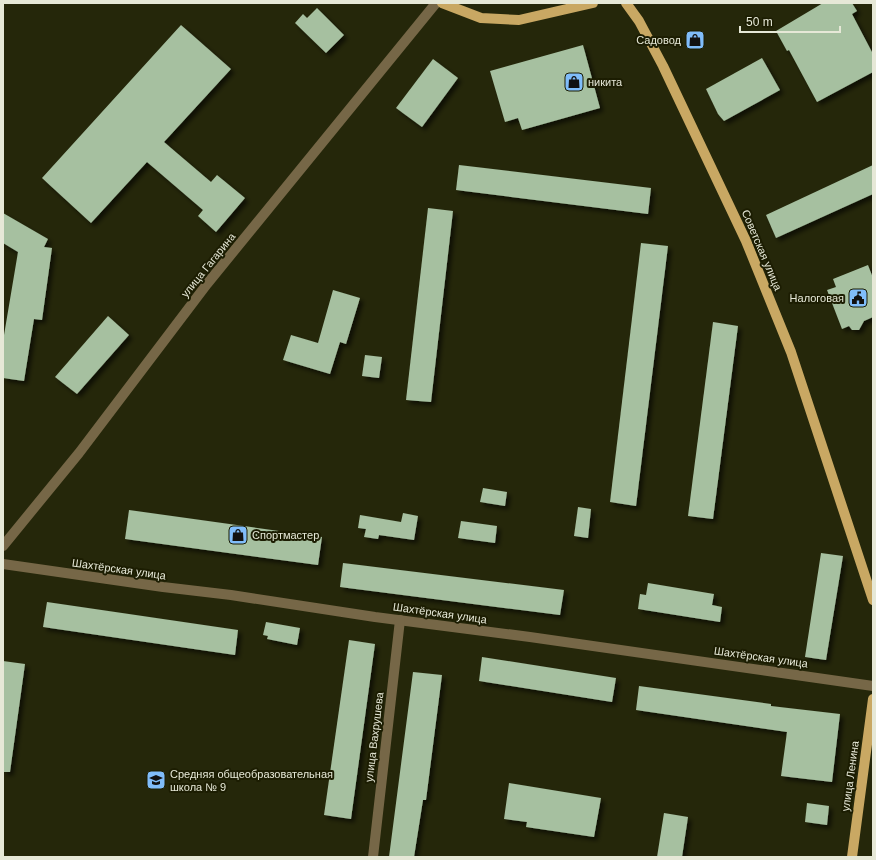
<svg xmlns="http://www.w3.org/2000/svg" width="876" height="860" font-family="Helvetica,sans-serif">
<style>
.building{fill:#a6c0a0;filter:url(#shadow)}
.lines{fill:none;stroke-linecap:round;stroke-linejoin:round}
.minor{stroke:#766747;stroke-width:10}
.major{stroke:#c9a863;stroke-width:10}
.labels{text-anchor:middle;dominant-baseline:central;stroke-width:4;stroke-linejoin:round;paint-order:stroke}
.poi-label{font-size:11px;fill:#e6e8d7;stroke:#1c1d02;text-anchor:start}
.street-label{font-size:11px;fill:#e6e8d7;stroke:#1c1d02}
</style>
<defs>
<filter id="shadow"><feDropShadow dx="3.5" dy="3.5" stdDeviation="2" flood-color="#0009"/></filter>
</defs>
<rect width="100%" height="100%" fill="#25270a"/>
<g class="building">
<polygon points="823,3 852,3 857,11 852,14 873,54 873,72 817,102 789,50 787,51 776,31"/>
<polygon points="317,8 344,35 326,53 295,23 303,14 307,18"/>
<polygon points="181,25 231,69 164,142 211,182 217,175 245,198 216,232 198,216 203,210 147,162 91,223 42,178"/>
<polygon points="583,45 600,108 522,130 518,118 505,122 490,71"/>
<polygon points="762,58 780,90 724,121 718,114 706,89"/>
<polygon points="433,59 458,78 422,127 396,108"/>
<polygon points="459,165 651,188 648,214 456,190"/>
<polygon points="873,165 873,194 776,238 766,215"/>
<polygon points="428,208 453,211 431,402 406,400"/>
<polygon points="3,213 48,239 44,247 52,248 42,320 34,319 24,381 3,378 3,341 18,252 3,243"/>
<polygon points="641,243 668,246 636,506 610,502"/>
<polygon points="868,265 873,278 873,317 864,321 859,330 852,330 849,326 842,329 827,290 836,287 833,279"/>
<polygon points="333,290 360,298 346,344 340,342 330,374 283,360 291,335 318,343"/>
<polygon points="108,316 129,335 77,394 55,377"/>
<polygon points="713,322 738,326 713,519 688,516"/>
<polygon points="365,355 382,357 379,378 362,376"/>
<polygon points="483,488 507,492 505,506 480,502"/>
<polygon points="578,507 591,509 588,538 574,536"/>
<polygon points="129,510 322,537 318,565 125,539"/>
<polygon points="403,513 418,516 414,540 379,535 378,539 364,537 366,529 358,528 360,515 401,522"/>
<polygon points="461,521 497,526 495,543 458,538"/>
<polygon points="821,553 843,556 826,660 805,657"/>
<polygon points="343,563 564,590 560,615 340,587"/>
<polygon points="648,583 714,594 712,605 722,607 720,622 638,609 640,594 646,595"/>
<polygon points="47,602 238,630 235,655 43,627"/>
<polygon points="266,622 300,628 297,645 267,639 268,636 263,635"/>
<polygon points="349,640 375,644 351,819 324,815"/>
<polygon points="482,657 616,678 612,702 479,681"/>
<polygon points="3,661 25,664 10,772 3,772"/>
<polygon points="413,672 442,675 426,800 423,800 414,857 389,857"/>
<polygon points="639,686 771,704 771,706 840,714 832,782 781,776 787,732 636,710"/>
<polygon points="509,783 601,798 594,837 526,827 527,822 504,819"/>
<polygon points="807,803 829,806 827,825 805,822"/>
<polygon points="664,813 688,817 682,857 657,857"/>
</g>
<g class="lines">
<g class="minor">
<polyline points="3,546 79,453 207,284 436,3"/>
<polyline points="3,564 163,587 231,595 375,617 530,637 873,686"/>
<polyline points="373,857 400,620"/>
</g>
<g class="major">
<polyline points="442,3 481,18 519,20 593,3"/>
<polyline points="626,3 639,21 663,66 746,241 791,352 873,600"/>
<polyline points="852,857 873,699"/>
</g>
</g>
<defs>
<g id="shop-square" transform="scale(1)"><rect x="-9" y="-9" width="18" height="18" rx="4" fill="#80bdfa" stroke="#1c1d02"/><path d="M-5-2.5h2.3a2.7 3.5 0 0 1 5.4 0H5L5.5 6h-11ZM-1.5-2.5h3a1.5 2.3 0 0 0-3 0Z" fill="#111"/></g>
<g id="civic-square" transform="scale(1)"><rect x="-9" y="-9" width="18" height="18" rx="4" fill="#80bdfa" stroke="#1c1d02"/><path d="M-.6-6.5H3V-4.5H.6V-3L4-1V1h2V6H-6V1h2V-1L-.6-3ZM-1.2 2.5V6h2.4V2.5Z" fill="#111"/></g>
<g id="school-square" transform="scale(1)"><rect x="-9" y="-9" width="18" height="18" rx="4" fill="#80bdfa" stroke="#1c1d02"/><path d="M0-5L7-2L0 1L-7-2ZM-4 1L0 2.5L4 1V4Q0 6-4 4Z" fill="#111"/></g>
</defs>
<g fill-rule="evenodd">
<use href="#shop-square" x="695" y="40"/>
<use href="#shop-square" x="574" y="82"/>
<use href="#civic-square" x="858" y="298"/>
<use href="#shop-square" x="238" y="535"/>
<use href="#school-square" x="156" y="780"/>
</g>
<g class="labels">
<g class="poi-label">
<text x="681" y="40" text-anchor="end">Садовод</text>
<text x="588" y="82">никита</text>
<text x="844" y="298" text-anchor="end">Налоговая</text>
<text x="252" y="535">Спортмастер</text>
<text x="170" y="774">Средняя общеобразовательная<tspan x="170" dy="13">школа № 9</tspan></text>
</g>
<g class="street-label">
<text transform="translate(762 250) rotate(67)">Советская улица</text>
<text transform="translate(208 265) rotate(-51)">улица Гагарина</text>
<text transform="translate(119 569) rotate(8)">Шахтёрская улица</text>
<text transform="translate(440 613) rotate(8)">Шахтёрская улица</text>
<text transform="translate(761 657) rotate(8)">Шахтёрская улица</text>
<text transform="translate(374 737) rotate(-83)">улица Вахрушева</text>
<text transform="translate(850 776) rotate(-82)">улица Ленина</text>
</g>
</g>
<rect width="876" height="860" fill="none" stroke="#e6e8d7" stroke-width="8"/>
<path d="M740 26v6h100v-6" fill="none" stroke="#e6e8d7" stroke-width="2"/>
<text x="746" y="26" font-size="12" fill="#e6e8d7" stroke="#1c1d02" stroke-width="3" paint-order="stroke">50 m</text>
</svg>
